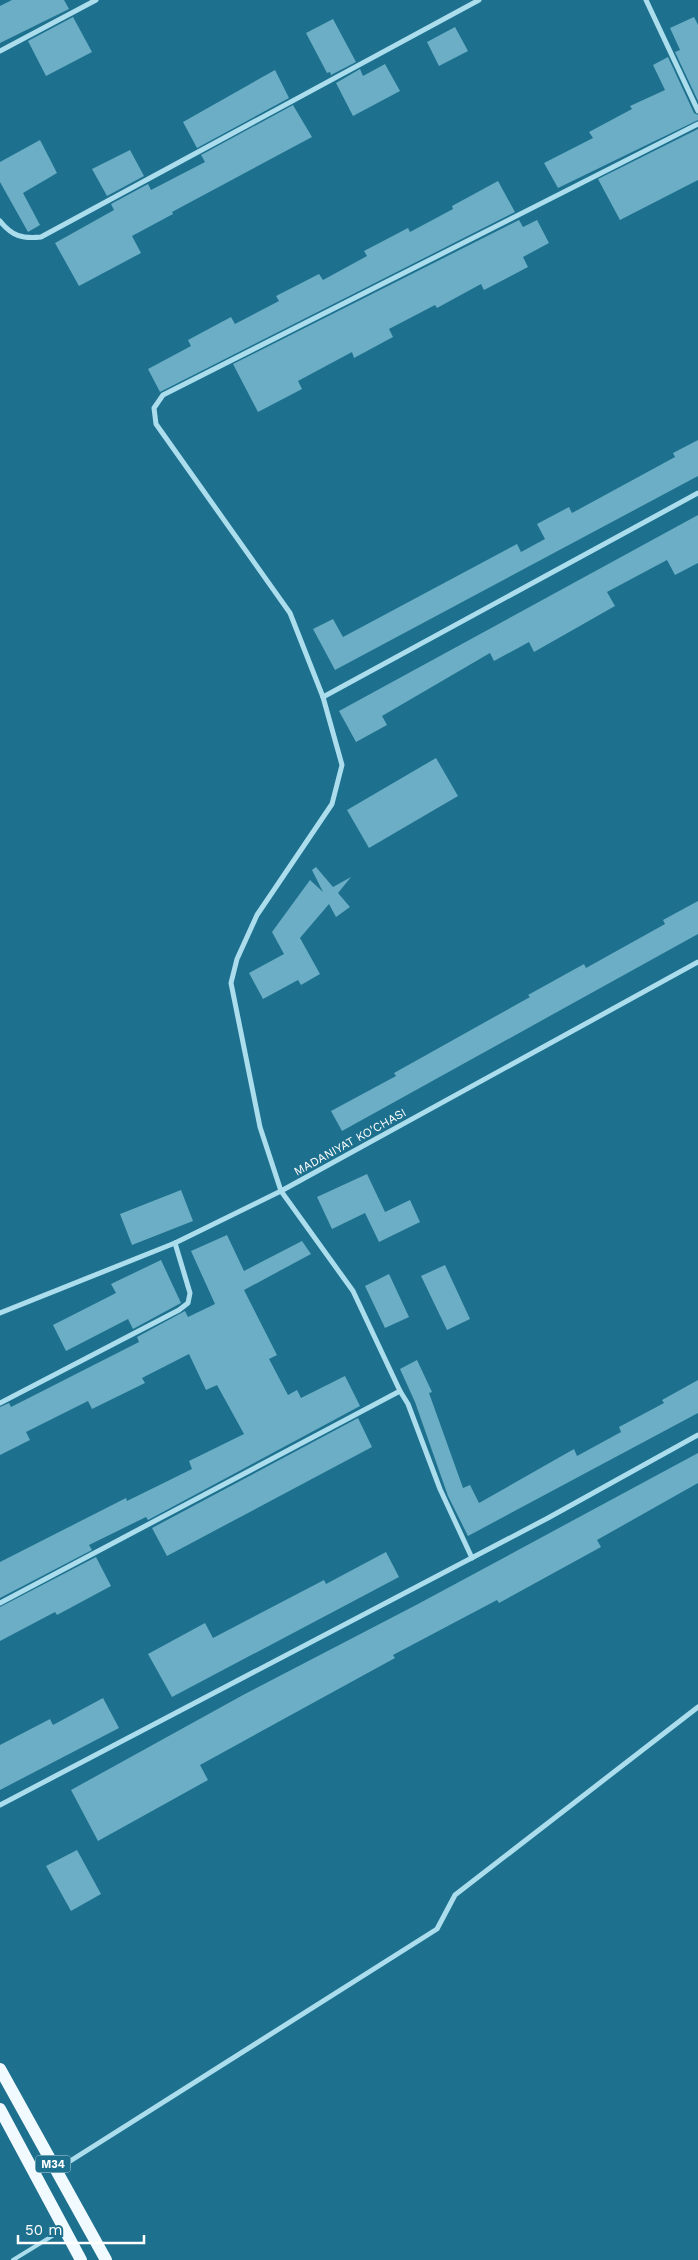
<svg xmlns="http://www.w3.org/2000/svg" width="698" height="2260" font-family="'Work Sans',sans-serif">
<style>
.building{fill:#6baec5}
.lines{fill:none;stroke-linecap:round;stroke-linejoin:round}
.lane{stroke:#abdded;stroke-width:4}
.street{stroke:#abdded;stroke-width:5}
.primary{stroke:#f1fbff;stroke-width:12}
.labels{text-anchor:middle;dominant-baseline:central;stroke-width:5;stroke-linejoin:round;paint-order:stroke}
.shield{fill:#1d708e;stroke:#bbd4dd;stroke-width:1}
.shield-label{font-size:11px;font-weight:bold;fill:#fff}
.street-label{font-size:12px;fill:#fff;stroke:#1d708e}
</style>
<rect width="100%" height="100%" fill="#1d708e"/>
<g class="building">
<polygon points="12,0 64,0 69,9 0,43 0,6"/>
<polygon points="73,17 92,52 46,76 28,41"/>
<polygon points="694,17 698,25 698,101 675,52 680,50 670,28"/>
<polygon points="333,19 356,62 331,75 330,72 327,73 306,33"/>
<polygon points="455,27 468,51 439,66 427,42"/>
<polygon points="668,57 694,113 698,115 698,120 558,188 544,163 593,138 589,132 632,109 630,106 665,90 653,65"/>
<polygon points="385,64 400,91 353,116 336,83 360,69 363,76"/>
<polygon points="275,70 289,98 197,148 183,122"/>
<polygon points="293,105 312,137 172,212 173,214 132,236 141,253 79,286 55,243 114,210 111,204 148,184 151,190 205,162 201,155"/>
<polygon points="698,129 698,180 620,220 598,179"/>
<polygon points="40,140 57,173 23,193 40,225 28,232 0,182 0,162"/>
<polygon points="130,150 144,176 107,196 92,169"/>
<polygon points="498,181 515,212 160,392 148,369 191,346 188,340 231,317 235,324 279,301 276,296 319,274 323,280 367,256 364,251 408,228 410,232 453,209 452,206"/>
<polygon points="519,220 523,227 537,220 549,243 523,257 528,267 484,290 481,284 437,308 435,305 389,329 393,337 354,358 352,352 298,381 302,389 258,412 233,364"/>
<polygon points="698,440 698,476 335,670 313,629 333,619 343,637 517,544 521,552 545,539 537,524 569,507 572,513 675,457 673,453"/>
<polygon points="698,515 698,563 675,575 667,560 607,592 615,606 534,652 529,642 494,661 490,653 382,716 387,725 356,742 339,711"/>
<polygon points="436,758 458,796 369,848 347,810"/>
<polygon points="316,867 333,887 351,877 338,893 350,907 336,917 329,904 300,938 320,974 301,985 298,980 263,999 249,973 284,954 272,932 310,880 323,892 312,870"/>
<polygon points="698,901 698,934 342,1131 331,1111 396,1076 394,1073 530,997 528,995 584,964 586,968 665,924 663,920"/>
<polygon points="367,1174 385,1212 410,1200 420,1222 379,1242 365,1213 332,1229 317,1197"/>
<polygon points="181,1190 193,1221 132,1245 120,1214"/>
<polygon points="227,1235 244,1271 302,1241 311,1254 244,1290 277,1355 269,1359 288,1395 297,1390 301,1398 345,1376 360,1406 148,1520 146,1517 89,1545 92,1550 0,1598 0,1562 126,1498 127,1501 192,1469 189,1461 244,1434 217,1385 206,1390 189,1354 142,1378 145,1383 92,1409 88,1401 26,1432 30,1440 0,1455 0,1407 9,1403 11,1407 139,1342 137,1337 185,1311 188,1317 215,1304 191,1251"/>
<polygon points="161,1260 181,1303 133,1329 128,1319 66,1351 53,1325 116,1293 111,1284"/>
<polygon points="445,1265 470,1319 447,1330 421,1276"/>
<polygon points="389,1274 409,1317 385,1328 365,1286"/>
<polygon points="417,1360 432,1392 429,1393 463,1488 470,1485 479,1503 574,1449 577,1456 621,1432 619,1427 664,1403 662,1400 698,1380 698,1413 468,1536 448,1496 415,1402 400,1369"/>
<polygon points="358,1418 372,1447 167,1556 152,1528"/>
<polygon points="698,1453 698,1483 597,1540 601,1547 499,1603 497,1600 393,1655 395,1658 200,1765 208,1780 98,1841 71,1790 243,1695 418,1604"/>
<polygon points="386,1552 399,1577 172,1697 148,1654 205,1623 213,1638 324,1580 326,1584"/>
<polygon points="96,1557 111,1586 57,1615 55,1612 0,1641 0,1607"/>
<polygon points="103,1698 119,1728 0,1790 0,1745 50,1719 53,1725"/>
<polygon points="77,1850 101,1894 71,1911 46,1866"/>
</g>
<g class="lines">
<polyline class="lane" points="13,2260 62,2230"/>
<g class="street">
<polyline points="646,0 698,111"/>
<polyline points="0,51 96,0"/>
<path d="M 0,221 C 12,236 22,239 41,237 L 479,0"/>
<polyline points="323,697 698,493"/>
<polyline points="0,1313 175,1243 281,1191 698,962"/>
<polyline points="400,1391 408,1404 440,1489 472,1558"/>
<polyline points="0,1403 179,1310 188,1303 190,1293 175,1243"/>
<polyline points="0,1603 400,1391 353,1291 281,1191 260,1127 231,983 237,959 257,915 332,804 342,765 323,697 290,613 156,424 154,408 163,395 698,124"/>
<polyline points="0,1805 548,1518 698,1435"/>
<polyline points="56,2170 437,1929 455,1895 698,1707"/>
</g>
<g class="primary">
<polyline points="0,2069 106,2260"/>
<polyline points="0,2109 81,2260"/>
</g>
</g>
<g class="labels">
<rect class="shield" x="35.5" y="2155.5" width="35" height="17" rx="4"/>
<g class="shield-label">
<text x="53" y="2164">M34</text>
</g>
<g class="street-label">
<text transform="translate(350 1142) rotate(-29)">MADANIYAT KO'CHASI</text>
</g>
</g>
<path d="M18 2235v8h126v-8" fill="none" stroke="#ffffff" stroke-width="2.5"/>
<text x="25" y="2235" font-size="15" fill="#ffffff" stroke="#1d708e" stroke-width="4" paint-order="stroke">50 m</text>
</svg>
